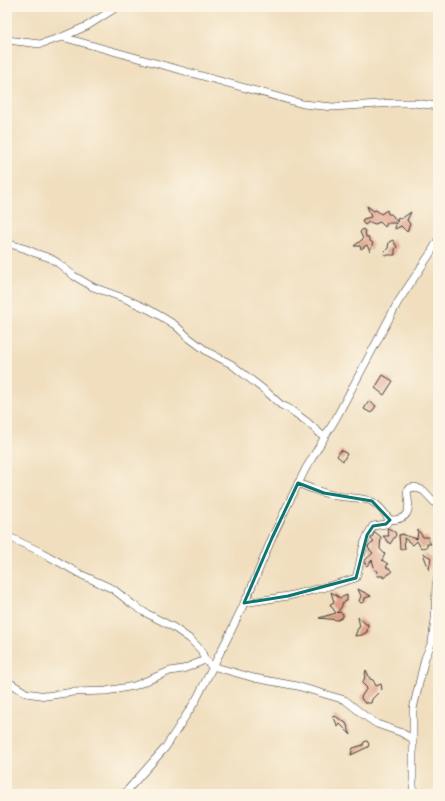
<svg xmlns="http://www.w3.org/2000/svg" width="445" height="801" font-family="Dekko,sans-serif">
<style>
.building{fill:#de9d85}
.lines{fill:none;stroke-linecap:round;stroke-linejoin:round}
.minor-casing{stroke:#3c3934;stroke-width:8}
.minor{stroke:#fff;stroke-width:7}
.marked{fill:none;stroke:#0f766e;stroke-width:3;stroke-linejoin:round}
</style>
<rect width="100%" height="100%" fill="#fcf5e5"/>
<filter id="ink" filterUnits="userSpaceOnUse"><feTurbulence type="fractalNoise" baseFrequency=".025" numOctaves="2"/><feDisplacementMap in="SourceGraphic" scale="8" xChannelSelector="R" yChannelSelector="G"/><feConvolveMatrix kernelMatrix="1 2 1 2 8 2 1 2 1" color-interpolation-filters="sRGB"/></filter>
<filter id="wash" filterUnits="userSpaceOnUse"><feTurbulence type="fractalNoise" baseFrequency=".012" numOctaves="4" result="noise"/><feDisplacementMap in="SourceGraphic" scale="16" xChannelSelector="R" yChannelSelector="G"/><feGaussianBlur stdDeviation="0.9" result="paint"/><feColorMatrix in="noise" values="0 0 0 0 0 0 0 0 0 0 0 0 0 0 0 0 0 1.4 0 .05"/><feComposite in="paint" operator="in"/></filter>
<g filter="url(#wash)">
<rect width="100%" height="100%" fill="#f0debe"/>
<g id="blocks">
<g class="building">
<polygon points="367,206 374,211 376,210 381,214 387,210 388,214 391,214 393,216 397,222 398,217 401,219 411,212 407,220 410,224 407,232 401,226 395,229 396,223 387,223 385,227 380,222 375,224 369,222 365,225 362,222 363,219 371,217"/>
<polygon points="363,229 365,231 366,237 368,237 370,241 373,243 372,245 370,251 367,245 361,249 360,246 354,246 363,239 360,232"/>
<polygon points="393,240 397,247 395,249 395,255 387,255 384,254 385,251 388,248 389,242"/>
<polygon points="383,375 393,381 384,395 375,388"/>
<polygon points="369,401 376,406 371,413 364,409"/>
<polygon points="341,450 347,454 343,461 337,456"/>
<polygon points="388,528 395,532 396,535 390,544 383,536 389,536 387,529"/>
<polygon points="418,530 423,537 429,537 428,540 431,544 427,544 427,547 421,548 417,541 413,545 404,538 405,549 400,549 399,535 404,534 404,535 417,539"/>
<polygon points="375,532 381,537 380,549 385,554 382,560 388,564 386,567 390,569 392,572 383,578 383,576 377,576 378,571 375,570 372,560 367,566 365,564 365,560 373,553 368,548 369,545 374,542 371,539"/>
<polygon points="423,553 431,558 429,570"/>
<polygon points="358,589 371,596 365,598 364,602 361,603 359,601 361,596"/>
<polygon points="331,592 340,598 347,595 347,601 342,603 342,606 337,613 340,612 343,614 343,617 338,620 319,618 336,613 331,606 330,604 334,602"/>
<polygon points="358,617 366,624 368,624 367,632 362,635 355,636 358,628 360,627"/>
<polygon points="366,670 370,679 373,680 376,686 381,684 382,689 372,699 371,703 365,703 362,700 361,697 367,688 362,683 364,680"/>
<polygon points="333,716 335,717 335,716 346,723 351,735 340,724 338,727 335,720 333,718"/>
<polygon points="367,741 369,744 368,747 351,755 353,748 363,745 364,742"/>
</g>
</g>
</g>
<g filter="url(#ink)">
<use href="#blocks" fill-opacity="0" stroke="#3c3934" stroke-width="1"/>
<g class="lines">
<g class="minor-casing">
<g id="minor">
<polyline points="62,37 87,26 117,7"/>
<polyline points="7,40 40,44 62,37 303,104 333,107 394,103 414,103 438,106"/>
<polyline points="7,242 10,244 26,249 35,253 50,258 58,263 74,276 93,287 126,299 150,310 162,317 175,325 189,338 208,352 231,364 268,393 281,405 288,408 306,421 324,437"/>
<path d="M 298,483 C 311,489 323,493 336,496 C 346,498 364,497 373,502 C 380,506 385,514 390,520 C 409,520 411,510 407,492 L 410,488 L 415,487 L 424,491 L 438,506"/>
<polyline points="7,536 41,552 82,575 113,589 132,604 144,612 173,627 190,639 201,650 205,660 212,666 254,678 297,686 345,700 365,716 377,724 400,732 413,739"/>
<path d="M 244,603 L 288,596 L 326,587 L 356,578 C 362,558 361,543 373,526 L 386,524 L 390,520"/>
<polyline points="7,681 26,693 46,696 73,692 106,691 134,686 170,671 183,669 205,660"/>
<polyline points="124,794 165,748 196,700 231,631 250,591 272,538 291,498 306,468 335,420 398,302 430,254 438,240"/>
<polyline points="414,794 413,786 413,709 425,658 432,642 435,619 436,584 438,577"/>
</g>
</g>
<use href="#minor" class="minor"/>
</g>
</g>
<path class="marked" d="M 298,483 L 324,493 L 372,501 L 390,520 L 386,524 L 373,526 L 367,535 L 356,578 L 288,596 L 244,603 L 272,538 Z"/>
<rect width="445" height="801" fill="none" stroke="#fcf5e5" stroke-width="24"/>
</svg>
